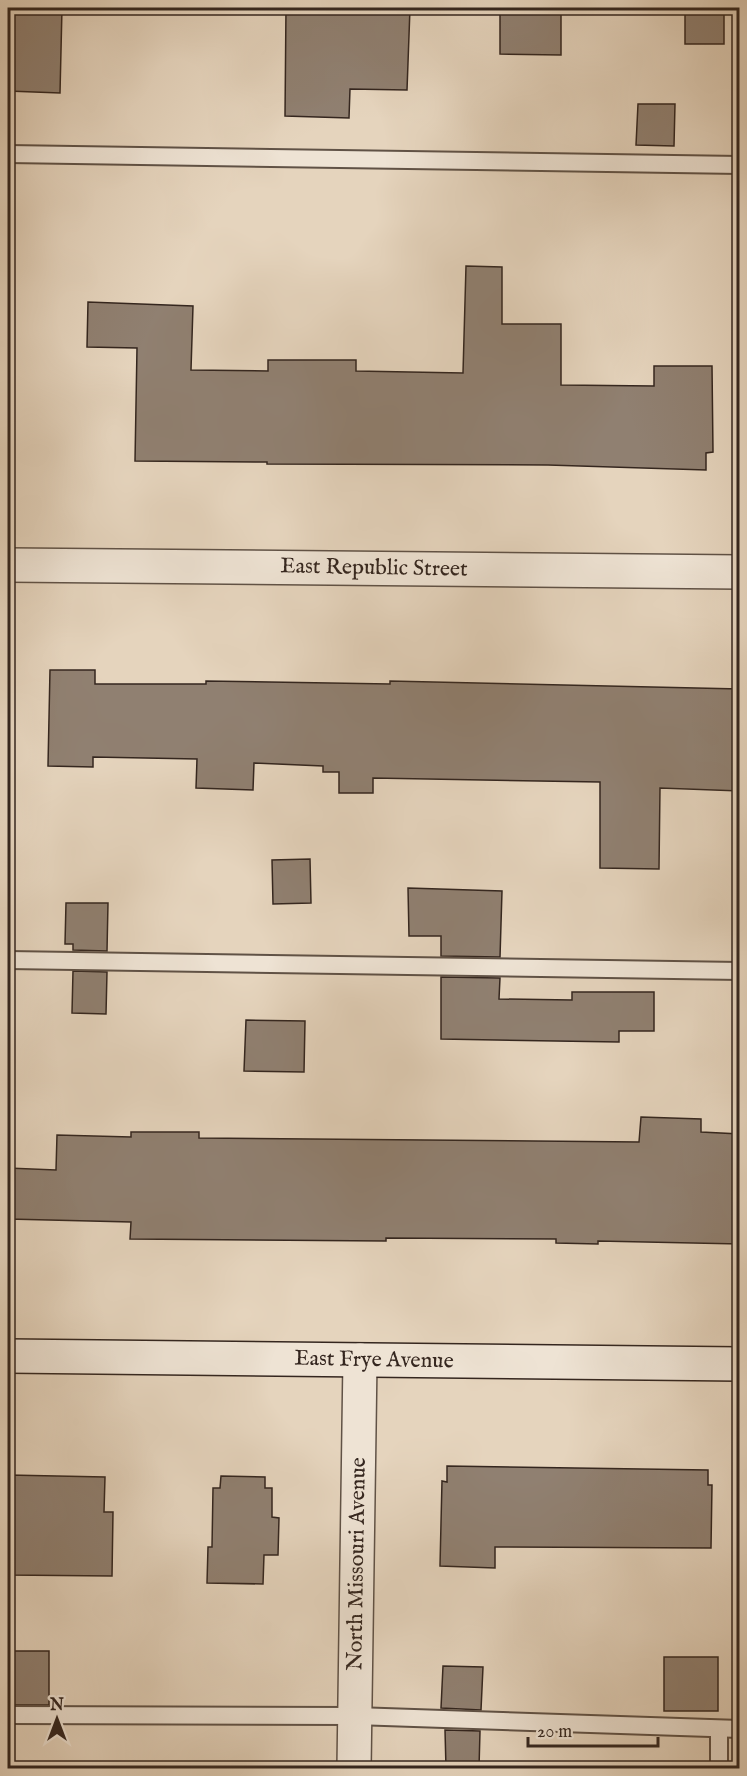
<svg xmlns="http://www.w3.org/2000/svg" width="747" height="1776" font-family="'IM FELL English',serif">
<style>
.building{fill:#908071;stroke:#34261f;stroke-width:1.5}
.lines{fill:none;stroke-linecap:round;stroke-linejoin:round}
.lane-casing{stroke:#605246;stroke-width:20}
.street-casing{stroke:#605246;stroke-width:36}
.secondary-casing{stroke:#34261f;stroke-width:36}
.lane{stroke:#eee3d4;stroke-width:16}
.street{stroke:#eee3d4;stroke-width:33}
.secondary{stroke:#eee3d4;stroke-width:33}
.labels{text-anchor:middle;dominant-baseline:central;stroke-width:4.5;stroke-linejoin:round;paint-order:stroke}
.street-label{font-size:22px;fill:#34261f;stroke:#eee3d4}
</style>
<rect width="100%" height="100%" fill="#e5d4bd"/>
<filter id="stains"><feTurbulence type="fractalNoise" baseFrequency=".00333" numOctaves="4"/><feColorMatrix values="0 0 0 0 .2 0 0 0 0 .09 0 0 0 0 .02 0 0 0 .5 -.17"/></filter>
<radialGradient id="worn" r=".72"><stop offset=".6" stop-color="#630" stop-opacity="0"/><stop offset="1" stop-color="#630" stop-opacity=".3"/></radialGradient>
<g class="building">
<polygon points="8,8 62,8 60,93 8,91"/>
<polygon points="286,8 410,8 407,90 350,89 349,118 285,116"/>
<polygon points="500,8 561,8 561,55 500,54"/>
<rect x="685" y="8" width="39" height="36"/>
<polygon points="638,104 675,104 674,146 636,145"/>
<polygon points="466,266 502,267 502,324 561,324 561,385 654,386 654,366 712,366 713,452 706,453 706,470 548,465 267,464 267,462 135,461 137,348 87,347 88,302 193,306 191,370 268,371 268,360 356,360 356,371 463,373"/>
<polygon points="50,670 95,670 95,684 206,684 206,681 390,684 390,681 740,689 740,791 660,788 659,869 600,868 600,782 373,778 373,793 339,793 339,772 323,772 323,766 254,763 253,790 196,788 197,759 93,757 93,767 48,766"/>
<polygon points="310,859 311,903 273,904 272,860"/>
<polygon points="408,888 502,891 500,957 441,956 441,936 409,936"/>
<polygon points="66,903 108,903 107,951 73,950 73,944 65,944"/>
<polygon points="73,971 107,972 106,1014 72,1013"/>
<polygon points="441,977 500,978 499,999 572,1000 572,992 654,992 654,1031 619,1031 619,1042 441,1039"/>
<polygon points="246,1020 305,1021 304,1072 244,1071"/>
<polygon points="641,1117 701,1119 701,1132 740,1134 740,1244 598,1241 598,1244 556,1243 556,1239 386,1238 386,1241 130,1239 131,1222 8,1219 8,1168 56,1170 57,1135 131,1137 131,1132 199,1132 199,1138 639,1142"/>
<polygon points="447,1466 708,1470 708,1485 712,1485 711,1548 495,1547 495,1568 440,1566 442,1481 447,1482"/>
<polygon points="8,1475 105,1477 104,1512 113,1512 112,1576 8,1575"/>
<polygon points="221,1476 265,1477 265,1488 272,1488 272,1517 279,1518 278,1555 264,1555 263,1584 207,1583 208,1547 212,1547 213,1488 220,1488"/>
<rect x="8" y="1651" width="41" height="54"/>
<rect x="664" y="1657" width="54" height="54"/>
<polygon points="443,1666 483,1667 481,1710 441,1708"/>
<polygon points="445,1730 480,1731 479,1768 446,1768"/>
</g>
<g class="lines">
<g class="lane-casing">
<g id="lane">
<polyline points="8,154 740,165"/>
<polyline points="8,960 740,971"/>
<polyline points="8,1715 355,1716 740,1729"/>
<polyline points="719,1731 719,1768"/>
</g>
</g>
<g class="street-casing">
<g id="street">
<polyline points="8,565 740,572"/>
<polyline points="354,1768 360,1360"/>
</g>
</g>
<g class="secondary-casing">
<polyline id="secondary" points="8,1356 740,1364"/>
</g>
<use href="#lane" class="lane"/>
<use href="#street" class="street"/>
<use href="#secondary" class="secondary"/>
</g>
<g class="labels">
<g class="street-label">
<text transform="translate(374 568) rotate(1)">East Republic Street</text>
<text transform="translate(374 1360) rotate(1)">East Frye Avenue</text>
<text transform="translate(357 1564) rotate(-89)">North Missouri Avenue</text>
</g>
</g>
<rect width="747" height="1776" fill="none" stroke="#e5d4bd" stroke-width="30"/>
<rect x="9" y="9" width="729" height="1758" fill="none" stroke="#34261f" stroke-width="3"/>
<rect x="15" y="15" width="717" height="1746" fill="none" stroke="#34261f" stroke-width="1.5"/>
<g transform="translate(57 1719)" stroke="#eee3d4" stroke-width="4.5" paint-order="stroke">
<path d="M0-4.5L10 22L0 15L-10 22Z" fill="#34261f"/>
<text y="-9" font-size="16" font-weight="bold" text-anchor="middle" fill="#34261f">N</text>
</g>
<path d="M528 1737v9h130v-9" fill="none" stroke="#34261f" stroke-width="3"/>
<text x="537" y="1737" font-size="18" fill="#34261f" stroke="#eee3d4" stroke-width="4.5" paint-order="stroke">20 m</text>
<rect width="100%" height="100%" filter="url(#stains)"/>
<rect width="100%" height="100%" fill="url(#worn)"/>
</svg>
